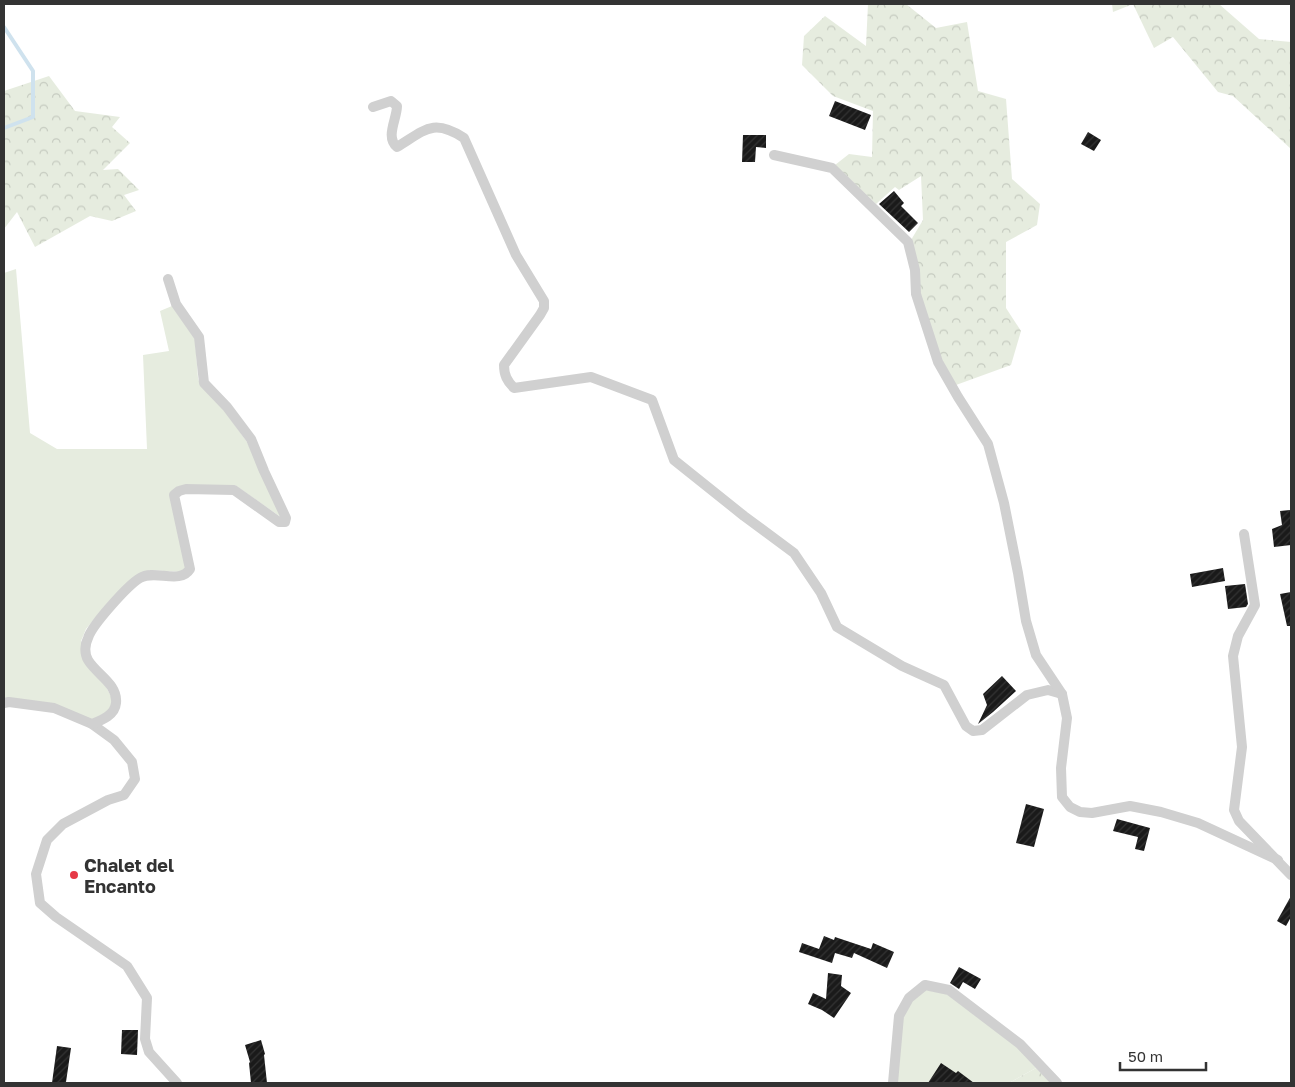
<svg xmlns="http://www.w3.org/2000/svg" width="1295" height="1087" font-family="'Golos Text',sans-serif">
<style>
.green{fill:#e6ecdf}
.forest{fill:url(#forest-crowns)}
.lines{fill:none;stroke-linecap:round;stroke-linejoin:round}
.stream{stroke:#cfe2ee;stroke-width:4}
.building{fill:url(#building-hatch)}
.street{stroke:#d0d0d0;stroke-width:10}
.poi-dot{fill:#e63946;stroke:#fff;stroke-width:2}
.labels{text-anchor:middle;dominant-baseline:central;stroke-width:5;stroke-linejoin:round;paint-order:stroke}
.poi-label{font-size:18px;font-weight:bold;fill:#333;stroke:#fff;text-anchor:start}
</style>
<defs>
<pattern id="forest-crowns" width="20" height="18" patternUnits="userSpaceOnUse" patternTransform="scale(1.25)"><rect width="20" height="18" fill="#e6ecdf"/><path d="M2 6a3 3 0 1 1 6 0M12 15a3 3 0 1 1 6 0" fill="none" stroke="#c6cbc0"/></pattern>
<pattern id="building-hatch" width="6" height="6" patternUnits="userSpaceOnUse" patternTransform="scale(1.25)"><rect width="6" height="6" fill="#1a1a1a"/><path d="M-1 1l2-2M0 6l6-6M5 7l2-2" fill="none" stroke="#333"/></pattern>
</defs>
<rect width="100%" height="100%" fill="#fff"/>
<g class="green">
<polygon points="16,269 30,433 57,449 147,449 143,355 169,351 160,311 172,306 195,339 198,378 200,385 224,410 247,442 282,518 235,485 185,485 177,487 185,568 180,572 150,570 109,601 86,629 81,641 112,698 112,705 107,712 92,720 4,699 4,273"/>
<polygon points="926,990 947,994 1018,1048 1036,1068 1009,1083 897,1083 903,1018 912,1001"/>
</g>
<g class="forest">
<polygon points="868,4 906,4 936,28 967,22 978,91 1006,99 1012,179 1040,204 1037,225 1006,242 1006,308 1021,331 1011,365 956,385 942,360 920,294 919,270 911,240 923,220 921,176 899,190 895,187 876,204 835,165 849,154 872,157 873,111 833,96 802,65 804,36 825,16 866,46"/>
<polygon points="1112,4 1219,4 1259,39 1291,42 1291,149 1233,96 1218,92 1173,37 1154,48 1133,4 1113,12"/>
<polygon points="49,76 75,111 120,117 112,127 130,143 103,170 118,169 139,190 124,195 136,211 112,221 90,216 35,247 17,212 4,229 4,91"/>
<polygon points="1036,1068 1051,1083 1009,1083"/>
</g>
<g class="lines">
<polyline class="stream" points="4,27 33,71 33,117 4,128"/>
</g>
<g class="building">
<polygon points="835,101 871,115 865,130 829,116"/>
<polygon points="1088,132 1101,140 1094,151 1081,144"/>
<polygon points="743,135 766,135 766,148 756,147 755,162 742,162"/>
<polygon points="894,191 904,203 901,206 918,223 909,232 879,204"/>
<polygon points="1290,510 1291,545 1274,547 1272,529 1282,525 1280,511"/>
<polygon points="1223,568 1225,581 1192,587 1190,574"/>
<polygon points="1245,584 1248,604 1246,607 1228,609 1225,586"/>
<polygon points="1291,592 1291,626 1287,626 1280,594"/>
<polygon points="1002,676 1016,691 993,712 978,724 987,705 983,694"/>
<polygon points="1026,804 1044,809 1034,847 1016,843"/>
<polygon points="1117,819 1150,828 1144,851 1135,849 1138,837 1113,831"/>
<polygon points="1291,896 1291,917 1286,926 1277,921"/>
<polygon points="824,936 834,940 835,937 871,949 873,943 894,952 887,968 854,953 852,958 835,953 832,963 799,952 802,943 819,949"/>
<polygon points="959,967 981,979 975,989 963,982 959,989 950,983"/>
<polygon points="828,973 842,975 841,986 851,993 834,1018 822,1010 808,1004 813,993 826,999"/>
<polygon points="122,1030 138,1030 137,1055 121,1054"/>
<polygon points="261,1040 265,1054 264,1055 267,1083 251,1083 249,1063 250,1062 245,1045"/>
<polygon points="57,1046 71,1048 66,1082 52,1083"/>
<polygon points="941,1063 956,1073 958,1071 974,1083 928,1083"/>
</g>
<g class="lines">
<g class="street">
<path d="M 373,107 L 391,101 L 397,106 C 397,119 385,137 397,147 C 425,130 433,118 464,138 L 516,255 L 544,301 L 544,308 L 540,315 L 504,365 C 504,375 507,381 514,388 L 591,377 L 652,400 L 674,460 L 744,516 L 794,553 L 821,593 L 837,627 L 902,666 L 944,685 L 966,726 L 973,731 L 982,730 L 1027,695 L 1048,690 L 1062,694"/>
<polyline points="774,155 832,168 908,242 915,270 916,294 938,362 958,397 988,444 1004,503 1018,573 1026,621 1036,655 1062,694 1067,718 1061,768 1062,797 1070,807 1080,812 1092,813 1130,806 1161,812 1198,823 1278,860"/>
<polyline points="1244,534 1255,605 1238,636 1233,656 1242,747 1234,810 1239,821 1291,875"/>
<polyline points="4,703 9,702 54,708 92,724 114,740 132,762 135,779 124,795 108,800 63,824 47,840 36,874 40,903 56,917 127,966 147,998 145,1039 149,1052 177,1083"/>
<path d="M 92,724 C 102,720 115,715 116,703 C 118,684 97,675 88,660 C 84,653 85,644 88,638 C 92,625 128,585 140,578 C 155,569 180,585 190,569 L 174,495 L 179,491 L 186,489 L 234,490 L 279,522 L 285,522 L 286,518 L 264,471 L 251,439 L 227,407 L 204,383 L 199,337 L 176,304 L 168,279"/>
<polyline points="893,1083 899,1016 909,998 925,985 949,990 1020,1044 1057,1083"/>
</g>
</g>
<circle class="poi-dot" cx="74" cy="875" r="5"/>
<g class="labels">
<g class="poi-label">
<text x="84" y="865">Chalet del<tspan x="84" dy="21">Encanto</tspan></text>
</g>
</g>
<rect width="1295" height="1087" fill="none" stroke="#333333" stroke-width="10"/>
<path d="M1120 1062v8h86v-8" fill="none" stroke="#333333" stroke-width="2.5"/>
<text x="1128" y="1062" font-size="15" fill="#333333" stroke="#ffffff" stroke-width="4" paint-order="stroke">50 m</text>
</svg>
